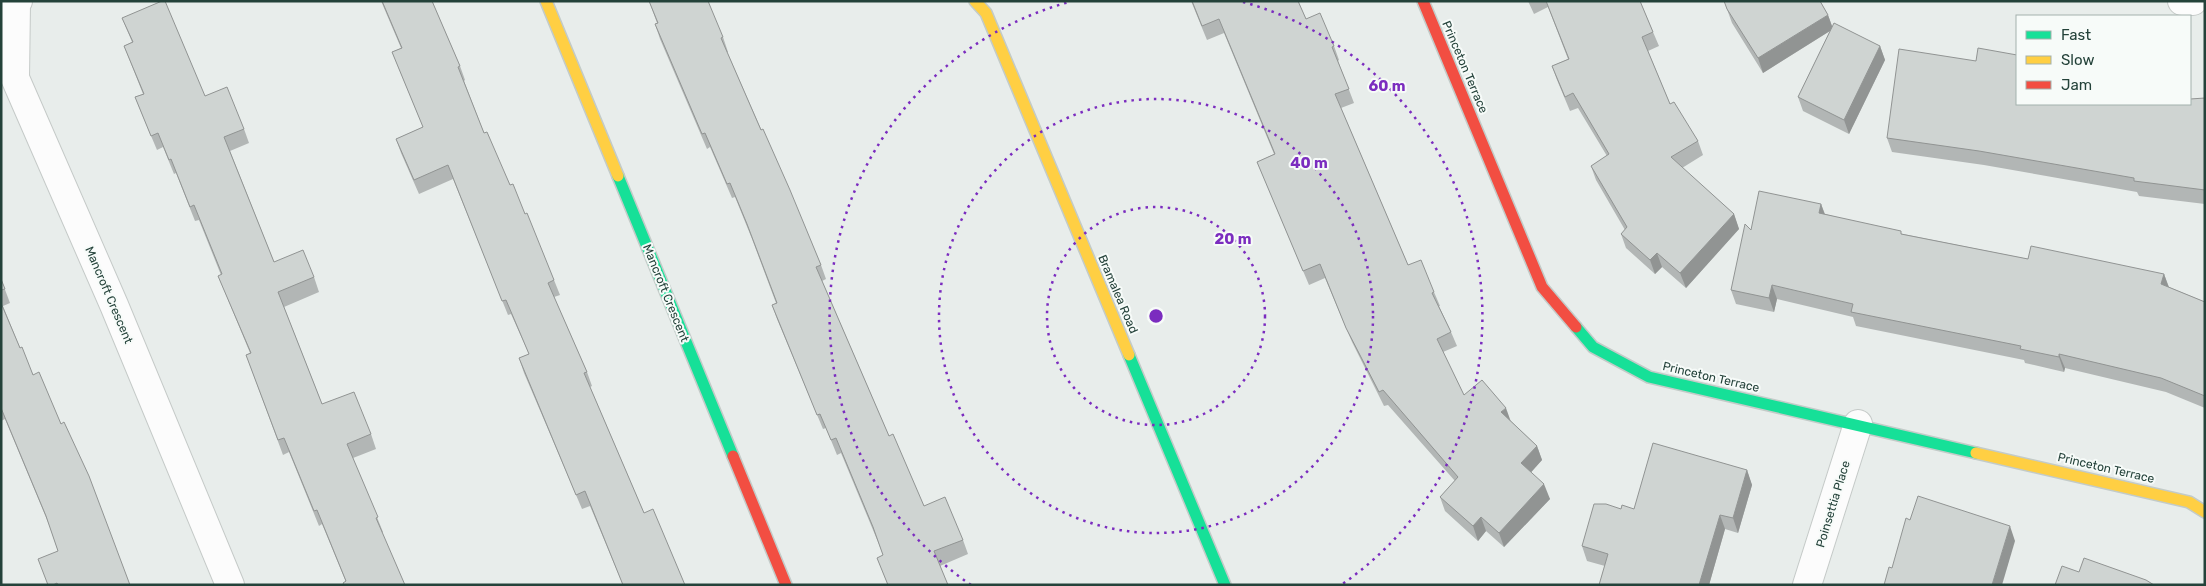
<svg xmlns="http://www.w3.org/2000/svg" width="2206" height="586" font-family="Rubik,sans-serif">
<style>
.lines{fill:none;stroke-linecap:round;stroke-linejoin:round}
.street-casing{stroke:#c5cac8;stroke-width:30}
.fast-casing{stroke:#c3cbc8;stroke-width:14}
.slow-casing{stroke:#c3cbc8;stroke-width:14}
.jam-casing{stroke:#c3cbc8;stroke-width:14}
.street{stroke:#fcfcfc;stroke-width:28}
.fast{stroke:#16e098;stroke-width:11}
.slow{stroke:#ffcf43;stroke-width:11}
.jam{stroke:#f24e42;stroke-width:11}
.wall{fill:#b2b6b5}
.shaded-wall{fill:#919493}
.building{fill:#cfd4d2;stroke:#919493}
.ring{fill:none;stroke:#7b2cbf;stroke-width:2.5;stroke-dasharray:2.5 5}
.labels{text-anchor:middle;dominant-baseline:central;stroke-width:4;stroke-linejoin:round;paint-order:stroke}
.street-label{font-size:12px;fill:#24423a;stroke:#f7fbf9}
.centre{fill:#7b2cbf;stroke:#f7fbf9;stroke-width:2.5}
.ring-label{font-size:15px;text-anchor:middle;font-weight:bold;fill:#7b2cbf;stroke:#f7fbf9;stroke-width:4;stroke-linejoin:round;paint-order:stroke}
</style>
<rect width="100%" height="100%" fill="#e8edeb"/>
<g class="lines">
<g class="street-casing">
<g id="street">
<polyline points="18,1 16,3 15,78 114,305 230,585"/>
<polyline points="2182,1 2193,1"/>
<polyline points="1807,585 1858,424"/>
</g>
</g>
<g class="fast-casing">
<g id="fast">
<polyline points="618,176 733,456"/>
<polyline points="1576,327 1593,347 1649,377 1976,453"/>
<polyline points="1129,355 1225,585"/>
</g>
</g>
<g class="slow-casing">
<g id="slow">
<polyline points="546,1 618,176"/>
<polyline points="975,1 986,13 1129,355"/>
<polyline points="1976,453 2189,502 2205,512"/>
</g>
</g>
<g class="jam-casing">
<g id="jam">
<polyline points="1423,1 1542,287 1576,327"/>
<polyline points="733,456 786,585"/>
</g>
</g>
<use href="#street" class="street"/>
<use href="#fast" class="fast"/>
<use href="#slow" class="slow"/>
<use href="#jam" class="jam"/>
</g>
<g class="wall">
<polygon points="381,1 432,1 460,66 465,80 464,81 484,133 525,214 554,280 560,295 554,297 587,372 592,386 590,387 644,513 685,585 623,585 590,506 582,509 524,373 519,358 529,354 511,314 508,315 453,179 419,194 401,153 396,139 423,127 392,52 401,48"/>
<polygon points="649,1 723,37 728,52 727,52 821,265 826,279 822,281 889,436 924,506 963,540 968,554 940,566 948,585 888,585 877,558 883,555 878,542 841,453 837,455 826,428 823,429 777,319 772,305 776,303 752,239 735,197 732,198 710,147 707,149 660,39 655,24 657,23"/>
<polygon points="1191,1 1298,1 1306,19 1334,46 1339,60 1338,61 1354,103 1341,108 1408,265 1434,292 1440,306 1439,306 1451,332 1457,346 1443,352 1464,395 1511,421 1537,446 1542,460 1531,472 1550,499 1504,547 1486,531 1478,541 1445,511 1440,497 1455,481 1388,405 1384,406 1352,342 1325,278 1309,285 1263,176 1257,162 1274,154 1224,33 1207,40"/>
<polygon points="1528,1 1640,1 1653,32 1659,46 1648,51 1670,104 1698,141 1703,155 1682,168 1734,214 1739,229 1686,288 1662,267 1655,274 1626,248 1621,234 1625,230 1596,180 1591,166 1607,156 1578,108 1570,111 1557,80 1552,66 1568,59 1548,7 1534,14"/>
<polygon points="1724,1 1820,1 1828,15 1832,26 1880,46 1885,60 1849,134 1803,111 1798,97 1830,31 1763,73 1732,23"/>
<polygon points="122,18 205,96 244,129 249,143 230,151 274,262 314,277 319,292 284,307 322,404 371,434 376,449 353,458 383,532 346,582 322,524 319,526 289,452 283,455 246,355 250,353 224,290 218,276 221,275 199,220 195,221 176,173 174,174 163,147 157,150 141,112 135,97 143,94 124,46 132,42"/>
<polygon points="2205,98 2205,204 2139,196 2137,192 1984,165 1892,152 1887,138 2190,104"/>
<polygon points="1821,204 1825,214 1903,234 2028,259 2164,274 2169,287 2205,302 2205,408 2166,392 2065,368 2064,372 2025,363 2024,360 1856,326 1853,317 1777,299 1774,312 1736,304 1731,290 1751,230"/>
<polygon points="1,279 10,303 3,306 20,348 33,375 61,424 130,585 48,585 58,551 50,527 5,419 1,421"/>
<polygon points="1747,470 1752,485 1738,533 1725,529 1709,585 1599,585 1605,566 1587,561 1582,546 1621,509 1634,509"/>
</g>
<g class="shaded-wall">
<polygon points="1828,15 1833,29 1763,73 1758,58"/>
<polygon points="1880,46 1885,60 1849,134 1844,120"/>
<polygon points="1821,204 1826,218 1819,213"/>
<polygon points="1734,214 1739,229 1686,288 1680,273"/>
<polygon points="1657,253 1662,267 1655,274 1650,260"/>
<polygon points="2164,274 2169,288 2161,284"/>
<polygon points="1772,285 1777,299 1774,312 1769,298"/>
<polygon points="2059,354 2065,368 2064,372 2059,357"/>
<polygon points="1506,408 1511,422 1501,412"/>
<polygon points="1537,446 1542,460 1526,478 1521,463"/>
<polygon points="1747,470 1752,485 1738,533 1733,518"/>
<polygon points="1544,484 1550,499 1504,547 1499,533"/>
<polygon points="1720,515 1725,529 1709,585 1699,585"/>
<polygon points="1481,517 1486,531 1478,541 1473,526"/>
<polygon points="2010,526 2015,541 2002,585 1992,585"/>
</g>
<g class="building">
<polygon points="162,1 165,1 205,96 227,87 244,129 224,137 274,262 303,250 314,277 278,292 322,404 354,392 371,434 347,444 378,517 376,518 405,585 344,585 343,583 346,581 317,510 314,511 284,438 278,440 246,355 251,353 218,276 222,274 194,205 190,207 171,159 169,160 158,133 151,136 135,97 144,94 124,46 133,42 122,18"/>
<polygon points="382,1 432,1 460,66 458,67 484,133 487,132 510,185 513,184 525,214 527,213 554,280 548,283 587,372 584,373 644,513 653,509 685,585 623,585 585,491 576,495 519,358 529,354 506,300 502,301 448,165 414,180 396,139 423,127 392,52 402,48"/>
<polygon points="649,1 708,1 723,37 721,38 761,130 763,129 790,190 821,265 816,267 889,436 893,434 924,506 945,497 963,540 934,551 948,585 888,585 877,558 883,555 873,527 836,438 831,440 820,414 817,415 772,305 777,303 747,224 730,183 727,184 705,133 702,134 655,24 658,23"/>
<polygon points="1192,1 1298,1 1306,19 1320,13 1334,46 1332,47 1349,89 1335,94 1408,265 1421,260 1434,292 1432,293 1451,332 1437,339 1464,395 1482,380 1506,408 1501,412 1537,446 1521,463 1544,484 1499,533 1481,517 1473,526 1440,497 1458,477 1383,390 1379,392 1346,328 1320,264 1303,271 1257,162 1275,154 1219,19 1202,26"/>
<polygon points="1546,1 1640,1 1653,32 1642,37 1670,104 1674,102 1698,141 1671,157 1734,214 1680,273 1657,253 1650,260 1621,234 1627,227 1591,166 1609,154 1573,93 1565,97 1552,66 1569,59"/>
<polygon points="1724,1 1820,1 1828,15 1758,58 1727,9"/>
<polygon points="1834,23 1880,46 1844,120 1798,97"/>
<polygon points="1978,48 2017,55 2017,104 2190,104 2190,99 2205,98 2205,190 2134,181 2134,178 1979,151 1887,138 1899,49 1976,61"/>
<polygon points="1759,191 1821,204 1819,213 1901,231 1901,234 2028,259 2031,246 2164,274 2161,284 2205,302 2205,396 2161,378 2059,354 2059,357 2020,349 2021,346 1851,312 1853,304 1772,285 1769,298 1731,290 1745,224 1751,230"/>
<polygon points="1,279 5,289 1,290"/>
<polygon points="1,303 20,348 22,347 33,375 39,372 61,424 64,422 89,476 130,585 58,585 57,583 53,585 48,585 38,559 58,551 46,516 1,408"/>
<polygon points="1653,443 1747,470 1733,518 1720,515 1699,585 1599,585 1608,554 1582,546 1594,504 1606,504 1621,509 1622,505 1634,509"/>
<polygon points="1918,496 2010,526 1992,585 1884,585 1889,567 1892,568 1906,518 1910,520"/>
<polygon points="2084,558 2146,580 2154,585 2055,585 2062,566 2079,572"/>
</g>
<g class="ring">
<circle cx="1156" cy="316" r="109"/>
<circle cx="1156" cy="316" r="217"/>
<path d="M971 585A326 326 0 0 1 1069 2M1243 2A326 326 0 0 1 1341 585"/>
</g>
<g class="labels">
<g class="street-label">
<text transform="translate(1465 67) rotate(67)">Princeton Terrace</text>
<text transform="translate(666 293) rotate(68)">Mancroft Crescent</text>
<text transform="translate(1118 294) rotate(67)">Bramalea Road</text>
<text transform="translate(109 295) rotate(67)">Mancroft Crescent</text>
<text transform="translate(1711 377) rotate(13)">Princeton Terrace</text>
<text transform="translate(2106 468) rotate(13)">Princeton Terrace</text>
<text transform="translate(1833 504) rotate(-73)">Poinsettia Place</text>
</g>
</g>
<circle cx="1156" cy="316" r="8" class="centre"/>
<g class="ring-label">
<text x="1387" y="91">60 m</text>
<text x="1309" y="168">40 m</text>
<text x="1233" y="244">20 m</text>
</g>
<rect width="2206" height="586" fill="none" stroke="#24423a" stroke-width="5"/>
<rect x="2016" y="15" width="175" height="90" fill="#f7fbf9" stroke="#a3b1ad"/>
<rect x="2026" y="31" width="25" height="8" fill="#16e098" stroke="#a3b1ad"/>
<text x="2061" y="40" font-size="15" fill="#24423a">Fast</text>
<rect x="2026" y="56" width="25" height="8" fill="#ffcf43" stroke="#a3b1ad"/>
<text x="2061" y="65" font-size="15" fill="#24423a">Slow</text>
<rect x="2026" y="81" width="25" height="8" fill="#f24e42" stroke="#a3b1ad"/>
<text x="2061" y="90" font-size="15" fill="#24423a">Jam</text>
</svg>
